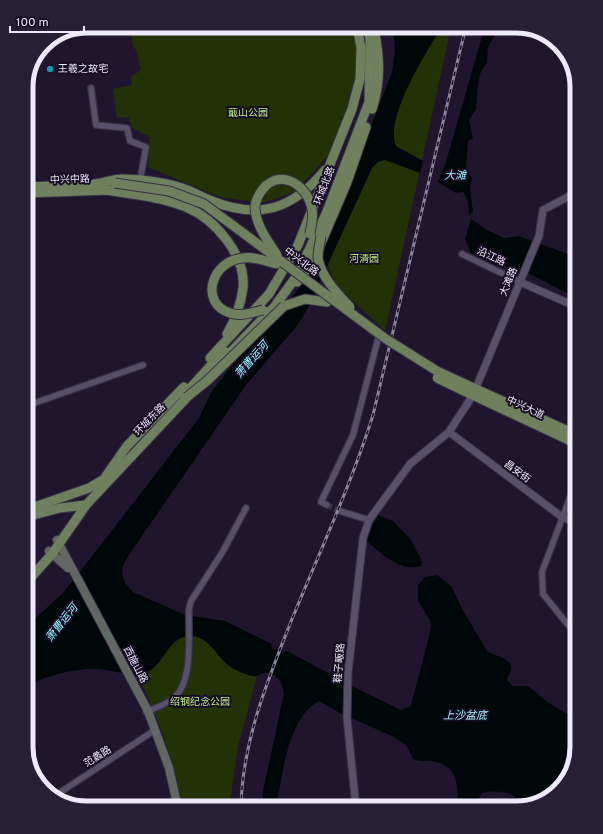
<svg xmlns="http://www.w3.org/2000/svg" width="603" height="834" font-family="Overpass,'Noto Sans SC',sans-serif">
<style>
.green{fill:#223206}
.water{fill:#000708}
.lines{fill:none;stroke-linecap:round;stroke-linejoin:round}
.minor-tunnel{stroke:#3e364d;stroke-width:5.5;stroke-dasharray:5.5 3;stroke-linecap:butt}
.minor-casing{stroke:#373144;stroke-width:8}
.tertiary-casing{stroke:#373144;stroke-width:9}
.secondary-casing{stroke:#373144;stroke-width:10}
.primary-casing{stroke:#373144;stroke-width:11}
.minor{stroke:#584f6b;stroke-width:5.5}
.tertiary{stroke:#584f6b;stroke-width:7}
.secondary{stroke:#636764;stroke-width:8}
.primary{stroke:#6e805e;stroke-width:9}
.rail-casing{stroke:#8d869b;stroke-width:3}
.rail{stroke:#160d24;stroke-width:1.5;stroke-dasharray:4.5;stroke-linecap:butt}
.primary-bridge-casing{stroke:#373144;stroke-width:11;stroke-linecap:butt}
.primary-bridge{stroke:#6e805e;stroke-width:9}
.culture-dot{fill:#0f9aa8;stroke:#160d24;stroke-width:1.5}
.labels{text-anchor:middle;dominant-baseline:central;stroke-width:4;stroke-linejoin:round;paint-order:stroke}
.poi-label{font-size:10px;fill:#efeafb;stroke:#160d24;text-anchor:start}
.park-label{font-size:10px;fill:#bfee82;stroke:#160d24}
.street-label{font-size:10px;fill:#efeafb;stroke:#160d24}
.water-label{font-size:11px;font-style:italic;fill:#9bf5ff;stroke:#160d24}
.rim{fill:none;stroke:#efeafb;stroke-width:5}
</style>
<rect width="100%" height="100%" fill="#1f162e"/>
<g class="green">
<polygon points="126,26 359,26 362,67 335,148 295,192 262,203 220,197 148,167 150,137 131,127 129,117 117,118 113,89 132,85 131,77 141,70 137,52 133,46 131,34"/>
<polygon points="450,32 385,331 335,284 326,258 421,41"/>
<path d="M 189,636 C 209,637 215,654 228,665 C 235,672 248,674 257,676 L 238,746 L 229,808 L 183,808 C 174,761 158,716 137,674 C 164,674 164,639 189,636 Z"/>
</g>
<g class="water">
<path d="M 390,26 L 442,26 C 427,52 384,117 396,146 L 423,161 L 420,173 L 385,160 L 378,162 L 372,168 L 307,310 L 296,327 L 246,385 L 133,549 L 123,565 L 122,572 L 125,583 L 133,592 L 185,615 L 225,621 L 272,644 L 271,647 L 283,652 L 287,651 L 354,687 L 401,710 L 411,706 C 417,679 426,653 431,625 L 430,620 L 418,601 L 418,585 L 425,577 L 437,575 L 452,587 L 461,607 L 487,651 C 494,656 514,658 511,671 C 510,674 508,676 507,680 L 513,686 L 528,686 L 550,704 L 577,719 L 577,748 L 569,777 L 547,800 L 520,807 C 519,790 494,790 482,793 L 473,808 L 458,808 C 457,786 460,765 431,761 C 425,761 419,762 413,759 L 406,745 L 394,737 L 340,713 L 319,701 C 287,718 283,775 276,808 L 262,808 L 263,791 L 284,693 C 282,682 276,671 263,673 C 261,674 259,675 257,676 C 251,677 239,672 234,669 C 218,661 211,635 189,636 C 166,637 165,667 144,673 C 131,677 113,670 99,669 C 74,668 48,675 26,686 L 26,627 L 63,593 L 82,569 L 199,418 L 212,391 L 242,353 L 277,317 L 308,277 L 349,183 L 392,72 L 395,51 L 394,38 Z"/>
<polygon points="485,26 500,26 488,47 487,63 481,71 478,84 476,109 469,120 473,138 468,141 466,168 472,178 470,188 473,212 469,215 468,201 463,192 456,193 438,182 446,162"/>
<polygon points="26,109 34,165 29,166"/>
<polygon points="471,219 487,230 504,238 519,236 568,254 577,254 577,298 514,266 498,266 471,253 465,239"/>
<path d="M 378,515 L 393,521 L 411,540 L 422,561 L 421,566 C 401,573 378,552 365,539 Z"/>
</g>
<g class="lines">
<polyline class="minor-tunnel" points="327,505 340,511"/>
<g class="minor-casing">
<g id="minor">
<polyline points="91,88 96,125 127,128 130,141 146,147 140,181"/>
<polyline points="462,254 520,282"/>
<polyline points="26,406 143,365"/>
<polyline points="327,505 321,502 353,435 378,339"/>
<polyline points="340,511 369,520"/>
<polyline points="577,636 543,594 542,572 577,479"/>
<path d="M 146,712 C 155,708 167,704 174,698 C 194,680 188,635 189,609 L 191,601 L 222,553 L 246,508"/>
<polyline points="53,797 152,732"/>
</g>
</g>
<g class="tertiary-casing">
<g id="tertiary">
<polyline points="520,282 577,307"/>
<polyline points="449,432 562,517 577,523"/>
<polyline points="356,808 347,718 348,673 363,538 369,520 410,464 449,432 473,395 539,236 543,210 577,192"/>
</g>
</g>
<g class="secondary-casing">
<g id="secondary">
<polyline points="57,540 148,711 169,768 178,808"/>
<polyline points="49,551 68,568"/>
</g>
</g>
<g class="primary-casing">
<g id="primary">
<path d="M 372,109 C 381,81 380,58 374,29"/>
<path d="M 95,184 C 103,183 113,179 122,179 C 137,179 164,182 179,187 C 191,190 201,197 212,201 C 260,220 293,209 325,170"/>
<polyline points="26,187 99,184"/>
<path d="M 105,190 C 133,194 160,197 186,207 C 215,219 246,255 243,288 C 241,304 235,320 227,334"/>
<polyline points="26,193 111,190"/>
<polyline points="297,282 312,264 347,182 366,127"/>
<polyline points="284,306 305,299 327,302"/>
<polyline points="210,358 269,294 298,245 352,109 360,79 361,48 357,26"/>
<polyline points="223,360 275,306 296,277 326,214 369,102 370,38 366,26"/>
<polyline points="465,384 577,435"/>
<polyline points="464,391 577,444"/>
<polyline points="184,395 224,351"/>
<polyline points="106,476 127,446 184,387"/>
<polyline points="26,510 89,488 104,479"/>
<polyline points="26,517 60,508 86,505"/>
<polyline points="26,583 52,554 86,505 192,392"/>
</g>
</g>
<use href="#minor" class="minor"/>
<use href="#tertiary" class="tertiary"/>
<use href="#secondary" class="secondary"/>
<use href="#primary" class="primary"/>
<g class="rail-casing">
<path id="rail" d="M 241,808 C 242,742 268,679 292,619 C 320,551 351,485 373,415 L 466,26"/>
</g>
<use href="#rail" class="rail"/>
<g class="primary-bridge-casing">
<g id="primary-bridge">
<polyline points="115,183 169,191 204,204 386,339 437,371 465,384"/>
<path d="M 321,236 C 320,243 318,251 318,258 C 321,277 337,293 350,307"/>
<path d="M 277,255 C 268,241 256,226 255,208 C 255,203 257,198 260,193 C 277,166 307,183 312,209 C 314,217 311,226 310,234"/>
<path d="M 263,310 C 253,312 241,317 230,313 C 199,303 211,261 243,258 C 254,256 265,261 276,264"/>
<polyline points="437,378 464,391"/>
<polyline points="187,397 208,380 284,306"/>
</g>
</g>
<use href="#primary-bridge" class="primary-bridge"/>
</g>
<circle class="culture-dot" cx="50" cy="69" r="4"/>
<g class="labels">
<g class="poi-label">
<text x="58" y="69">王羲之故宅</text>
</g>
<g class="park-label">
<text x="248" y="113">蕺山公园</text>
<text x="364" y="259">河清园</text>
<text x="200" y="702">绍钢纪念公园</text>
</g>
<g class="street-label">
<text transform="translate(70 180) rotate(-2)">中兴中路</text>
<text transform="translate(325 186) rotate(-69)">环城北路</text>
<text transform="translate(491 257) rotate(25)">沿江路</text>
<text transform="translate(301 262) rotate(37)">中兴北路</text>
<text transform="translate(509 282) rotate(-67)">大滩路</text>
<text transform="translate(525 408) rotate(25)">中兴大道</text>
<text transform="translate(150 420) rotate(-46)">环城东路</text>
<text transform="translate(517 472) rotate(36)">昌安街</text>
<text transform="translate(340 663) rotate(-85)">鞋子畈路</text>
<text transform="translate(135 665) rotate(62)">西施山路</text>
<text transform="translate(98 757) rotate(-32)">范蠡路</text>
</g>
<g class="water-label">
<text x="455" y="176">大滩</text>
<text transform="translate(252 360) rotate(-49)">萧曹运河</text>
<text transform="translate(62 623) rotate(-52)">萧曹运河</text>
<text x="465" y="716">上沙盆底</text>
</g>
</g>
<path d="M0 0H603V834H0ZM87 33H516A54 54 0 0 1 570 87V747A54 54 0 0 1 516 801H87A54 54 0 0 1 33 747V87A54 54 0 0 1 87 33Z" fill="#271f35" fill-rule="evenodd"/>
<path class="rim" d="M87 33H516A54 54 0 0 1 570 87V747A54 54 0 0 1 516 801H87A54 54 0 0 1 33 747V87A54 54 0 0 1 87 33Z"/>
<path d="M10 26v6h74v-6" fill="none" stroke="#efeafb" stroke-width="2"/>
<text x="16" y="26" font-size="12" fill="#efeafb" stroke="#160d24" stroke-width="3" paint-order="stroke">100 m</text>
</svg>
